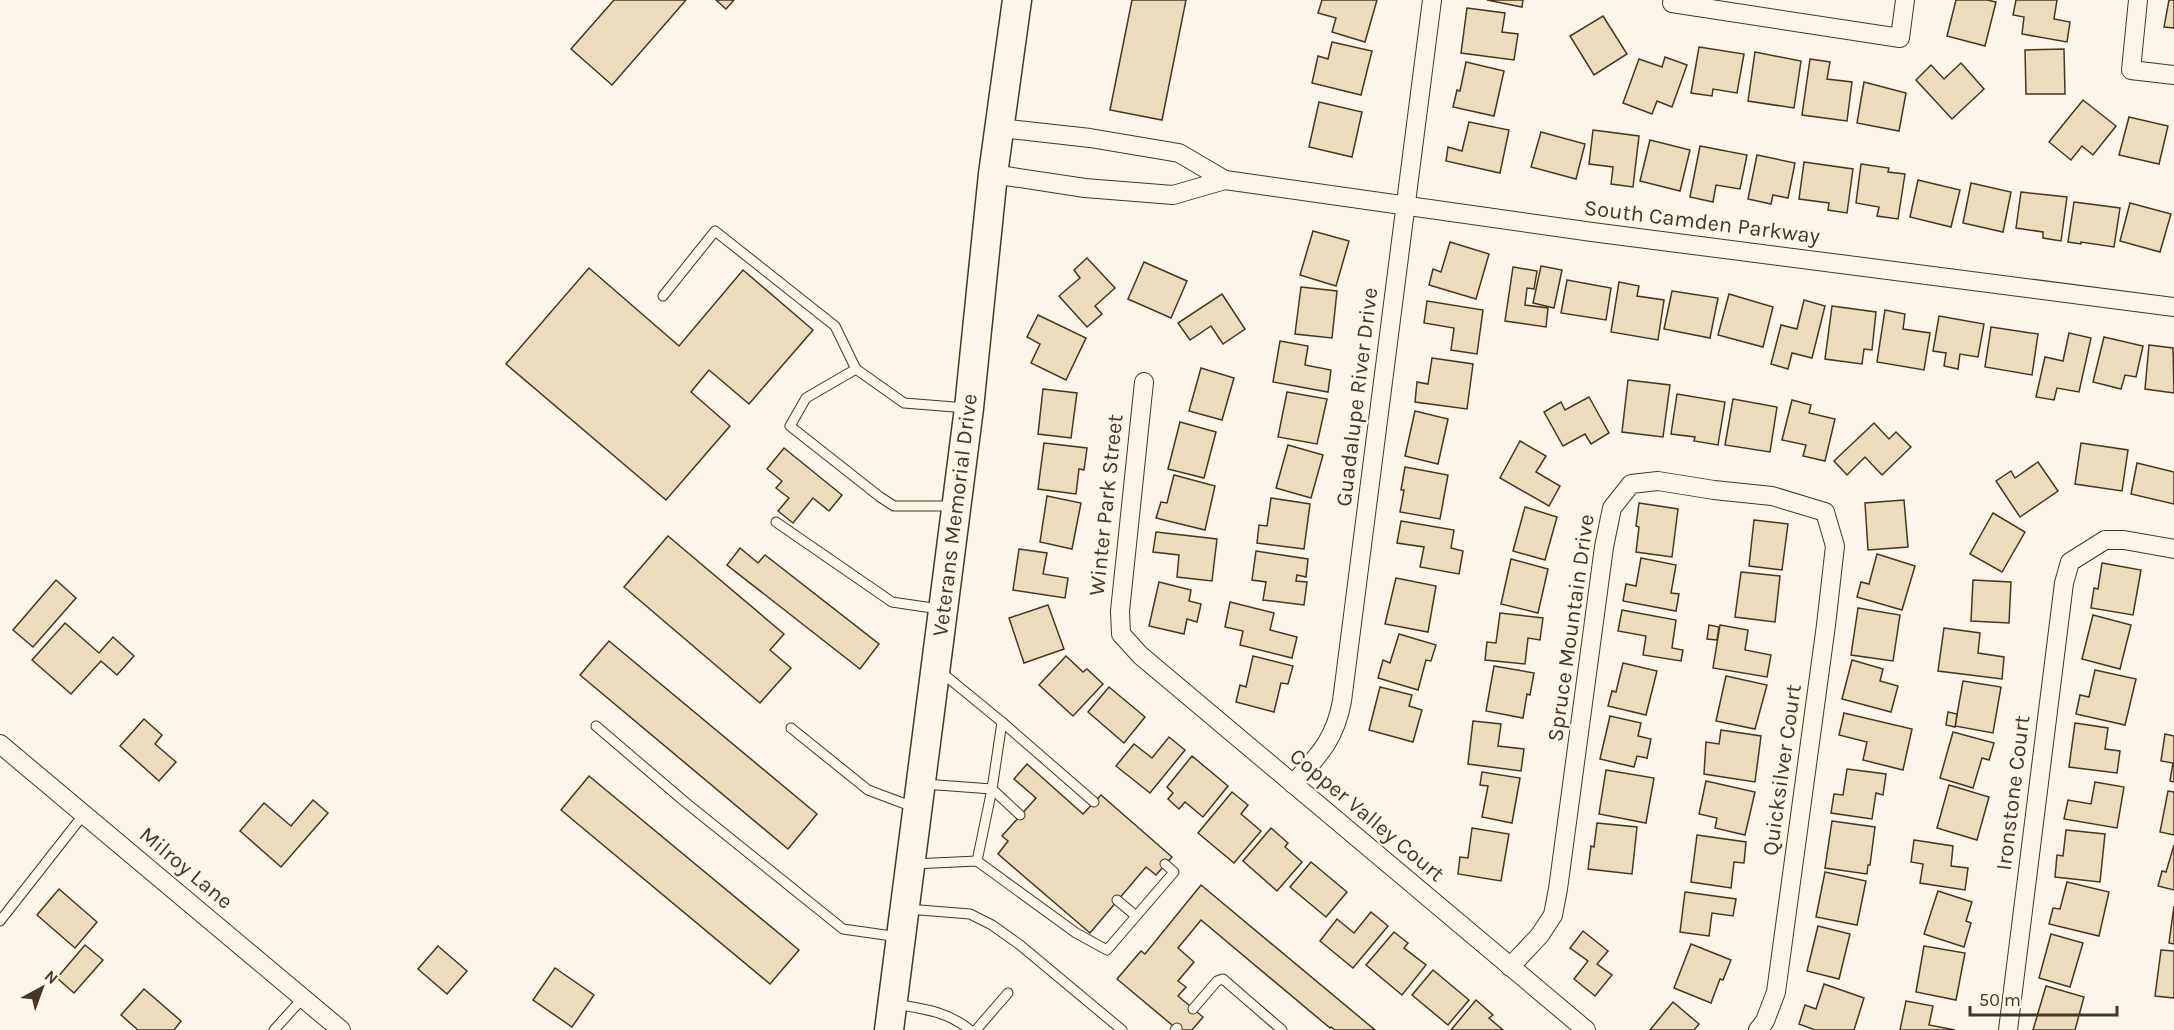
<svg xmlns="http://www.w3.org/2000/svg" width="2174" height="1030" font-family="Karla,sans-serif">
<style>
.building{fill:#ecdcbc;stroke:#4a3520;stroke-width:1.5}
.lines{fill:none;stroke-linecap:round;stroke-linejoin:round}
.service-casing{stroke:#4a3520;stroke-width:11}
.minor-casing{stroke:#4a3520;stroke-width:20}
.primary-casing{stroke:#4a3520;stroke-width:31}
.service{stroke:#fbf6e9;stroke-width:9}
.minor{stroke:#fbf6e9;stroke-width:18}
.primary{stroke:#fbf6e9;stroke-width:28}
.labels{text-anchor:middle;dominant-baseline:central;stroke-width:4.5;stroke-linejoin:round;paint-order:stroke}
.street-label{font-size:22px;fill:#4a3520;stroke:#fbf6e9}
</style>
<rect width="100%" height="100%" fill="#fbf6e9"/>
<g class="building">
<polygon points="614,0 686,0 612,85 571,49"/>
<polygon points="716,0 734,0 726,9"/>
<polygon points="1132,0 1186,0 1162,120 1110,110"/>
<polygon points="1322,0 1377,0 1365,42 1332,32 1336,18 1318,13"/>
<polygon points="1487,0 1523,0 1522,7"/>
<polygon points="1956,0 1987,0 1996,2 1985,46 1947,36"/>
<polygon points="2016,0 2057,0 2054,19 2070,22 2067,42 2022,34 2024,17 2013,15"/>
<polygon points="2169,0 2174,0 2174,28 2164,27"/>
<polygon points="1467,8 1505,13 1502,32 1518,34 1514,60 1461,53"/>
<polygon points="1603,16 1627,54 1594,75 1570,36"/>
<polygon points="1332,42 1372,51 1361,95 1312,83 1318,56 1328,59"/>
<polygon points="1699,47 1744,54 1737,93 1713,89 1712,96 1691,93"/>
<polygon points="2064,49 2065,94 2026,94 2025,50"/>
<polygon points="1755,52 1801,61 1794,108 1748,101"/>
<polygon points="1665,57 1687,65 1672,107 1657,101 1652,114 1623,103 1639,59 1662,67"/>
<polygon points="1810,59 1830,62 1827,79 1852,82 1847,121 1802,115"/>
<polygon points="1466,62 1504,71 1494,116 1453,107 1457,90 1460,91"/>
<polygon points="1961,63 1984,89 1952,119 1916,80 1931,65 1944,79"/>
<polygon points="1864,82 1906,93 1899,131 1857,123"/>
<polygon points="2083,100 2116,126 2093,155 2082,146 2071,160 2049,142"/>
<polygon points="1319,102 1362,112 1352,157 1309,147"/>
<polygon points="2129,117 2168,126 2159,164 2119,155"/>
<polygon points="1469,122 1509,130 1500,173 1446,161 1448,147 1462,151"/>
<polygon points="1593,130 1639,136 1633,187 1611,184 1613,167 1589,164"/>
<polygon points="1541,132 1585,144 1576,179 1531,167"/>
<polygon points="1650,140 1690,150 1680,191 1640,181"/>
<polygon points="1700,146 1747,155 1740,189 1716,185 1713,202 1690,197"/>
<polygon points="1757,155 1795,163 1788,198 1773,195 1771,204 1748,199"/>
<polygon points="1804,162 1853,169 1847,213 1828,210 1829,203 1799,199"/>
<polygon points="1861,164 1889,168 1888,172 1905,174 1898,219 1877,216 1879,207 1856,203"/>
<polygon points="1918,180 1960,190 1951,227 1910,217"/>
<polygon points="1971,183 2011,192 2003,232 1963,223"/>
<polygon points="2021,192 2067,197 2061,241 2043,238 2043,232 2016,228"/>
<polygon points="2074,202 2120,208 2114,247 2081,242 2081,244 2068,242"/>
<polygon points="2130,203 2171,214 2160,252 2120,241"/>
<polygon points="1313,231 1349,241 1336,286 1300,275"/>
<polygon points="1450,242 1489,254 1476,299 1429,285 1433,269 1441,272"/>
<polygon points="1087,258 1115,288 1095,306 1102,314 1087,327 1059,296 1080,278 1074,270"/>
<polygon points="1144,262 1187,281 1171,318 1128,299"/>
<polygon points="1541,266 1562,270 1554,308 1533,303"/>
<polygon points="1513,267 1537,271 1534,289 1527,288 1525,305 1548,308 1546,327 1505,321"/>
<polygon points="589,268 679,346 743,270 813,330 749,404 709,370 691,392 730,426 666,500 506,364"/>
<polygon points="1567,280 1611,288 1606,320 1561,313"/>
<polygon points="1619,282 1639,286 1637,296 1664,300 1658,340 1611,332"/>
<polygon points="1301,287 1337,291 1332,338 1295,334"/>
<polygon points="1672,291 1718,298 1710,338 1664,329"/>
<polygon points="1222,294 1245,329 1223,344 1211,326 1190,340 1178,323"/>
<polygon points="1729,294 1773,307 1763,347 1718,335"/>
<polygon points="1804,300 1825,306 1812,358 1792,353 1788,369 1771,364 1781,325 1797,329"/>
<polygon points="1427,301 1483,310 1477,354 1451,350 1454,328 1424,323"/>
<polygon points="1832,306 1876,312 1872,350 1864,349 1862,364 1825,359"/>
<polygon points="1885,310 1905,314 1903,329 1930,333 1924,370 1877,362"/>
<polygon points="1038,315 1086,338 1066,380 1031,363 1040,344 1027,337"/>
<polygon points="1939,316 1984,324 1978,357 1960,354 1958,369 1944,366 1946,353 1933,351"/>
<polygon points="1991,327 2038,334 2032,375 1985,367"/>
<polygon points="2069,333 2091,338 2079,392 2057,388 2054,400 2036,397 2045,357 2063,361"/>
<polygon points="2104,337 2143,346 2136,377 2125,375 2121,389 2093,382"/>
<polygon points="1280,341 1308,346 1305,365 1331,370 1328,392 1273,382"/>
<polygon points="2149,345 2173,348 2174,393 2145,389"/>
<polygon points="1432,358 1473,364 1467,409 1415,402 1417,382 1428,384"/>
<polygon points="1201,368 1234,378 1222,420 1189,411"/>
<polygon points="1628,380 1670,385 1663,437 1622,432"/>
<polygon points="1043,389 1077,393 1071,438 1038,434"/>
<polygon points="1287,392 1327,399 1317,444 1278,437"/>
<polygon points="1677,394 1725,402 1718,445 1694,441 1695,437 1671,434"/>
<polygon points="1589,397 1609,433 1591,444 1585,434 1563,446 1544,412 1561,402 1565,410"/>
<polygon points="1733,399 1777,407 1770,452 1725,445"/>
<polygon points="1792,400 1811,405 1809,413 1835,419 1825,461 1803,456 1806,445 1782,440"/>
<polygon points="1415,411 1448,419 1438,464 1405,456"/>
<polygon points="1180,422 1216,432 1204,478 1168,469"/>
<polygon points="1874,423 1889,439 1896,432 1911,447 1882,475 1865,457 1847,475 1834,461"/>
<polygon points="1520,441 1546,456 1536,472 1560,486 1549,506 1500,478"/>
<polygon points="1044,443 1087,448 1084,470 1079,469 1076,494 1038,489"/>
<polygon points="2081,443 2128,450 2122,491 2075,484"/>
<polygon points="1288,445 1323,455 1311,498 1276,488"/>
<polygon points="784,448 842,495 829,511 813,498 793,523 778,511 789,498 776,488 782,481 767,469"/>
<polygon points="2038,462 2058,491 2020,517 1996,481 2011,471 2015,478"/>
<polygon points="2137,463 2174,472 2174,504 2131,494"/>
<polygon points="1405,467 1448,475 1440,519 1400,512 1404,490 1401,490"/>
<polygon points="1174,475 1215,486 1205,530 1156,518 1161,502 1167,503"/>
<polygon points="1047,496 1081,503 1072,549 1040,542"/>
<polygon points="1271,498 1310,504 1304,549 1257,543 1259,525 1267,526"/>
<polygon points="1904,500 1908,547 1868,550 1865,503"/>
<polygon points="1639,503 1678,509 1672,557 1636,552 1639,527 1636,526"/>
<polygon points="1525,507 1557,517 1545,560 1513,551"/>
<polygon points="1993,513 2025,532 2002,572 1970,554"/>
<polygon points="1754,520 1788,524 1782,570 1749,566"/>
<polygon points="1401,521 1454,530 1451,548 1463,551 1459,574 1420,567 1424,547 1397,543"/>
<polygon points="1156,532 1217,539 1212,581 1177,577 1179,555 1153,552"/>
<polygon points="668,536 784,634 770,650 791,668 760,703 624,587"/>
<polygon points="740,548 758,563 765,555 879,644 860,669 727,565"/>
<polygon points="1019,549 1047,553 1043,574 1068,578 1065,598 1013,590"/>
<polygon points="1256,551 1308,559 1306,577 1297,575 1296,581 1307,582 1304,605 1263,600 1266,582 1252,580"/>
<polygon points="1877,554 1915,566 1902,610 1857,597 1861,582 1869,584"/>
<polygon points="1641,558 1676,565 1671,593 1679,594 1676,611 1623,601 1626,584 1636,586"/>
<polygon points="1511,559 1548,569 1538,613 1501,604"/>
<polygon points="2102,563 2141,570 2133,615 2091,608 2094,588 2098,589"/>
<polygon points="1741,572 1780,576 1775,622 1735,617"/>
<polygon points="1396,578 1436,586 1428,632 1385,624"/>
<polygon points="56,580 76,598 33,647 13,630"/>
<polygon points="1973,580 2011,582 2009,623 1971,621"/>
<polygon points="1159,582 1191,590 1189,601 1201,604 1197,622 1187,619 1184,634 1149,626"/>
<polygon points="1230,602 1274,613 1270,630 1297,637 1292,658 1240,645 1243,631 1225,627"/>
<polygon points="1048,605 1064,649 1024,663 1009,618"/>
<polygon points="1858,608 1900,615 1893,661 1851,655"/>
<polygon points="1622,610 1676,620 1672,648 1683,650 1681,661 1643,655 1646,636 1618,631"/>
<polygon points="1500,613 1543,618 1540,640 1528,638 1525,664 1485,660 1487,642 1496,643"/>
<polygon points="2093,615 2131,625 2120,669 2082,659"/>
<polygon points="65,623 99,653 113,637 134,656 117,675 101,661 71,694 32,660"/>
<polygon points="1709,625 1719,627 1717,640 1707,639"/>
<polygon points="1720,625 1748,630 1745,650 1771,655 1767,677 1713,668"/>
<polygon points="1944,628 1980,633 1978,653 2004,657 2002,679 1938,671"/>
<polygon points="1399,634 1436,645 1431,661 1426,660 1418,690 1378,678 1383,660 1390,663"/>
<polygon points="609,641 817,814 788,849 580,675"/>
<polygon points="1066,656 1083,672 1087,669 1103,684 1073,716 1039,685"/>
<polygon points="1253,656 1293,666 1288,684 1281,683 1274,712 1236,702 1240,685 1246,687"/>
<polygon points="1852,660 1883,669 1880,681 1898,686 1891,712 1842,699"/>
<polygon points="1623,663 1657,671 1646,715 1608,706 1612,691 1616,692"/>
<polygon points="1494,666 1534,673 1530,695 1527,694 1523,718 1486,711"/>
<polygon points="2095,670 2136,679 2125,725 2076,714 2080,695 2089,697"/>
<polygon points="1726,676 1767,685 1755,729 1716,721"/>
<polygon points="1963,681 2001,687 1993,733 1955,726"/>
<polygon points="1109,687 1145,717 1124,743 1088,712"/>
<polygon points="1380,687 1412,695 1409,706 1422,710 1413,742 1369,730"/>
<polygon points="1948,712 1957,714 1955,727 1946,725"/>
<polygon points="1844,713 1912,729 1903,770 1863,760 1867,742 1839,735"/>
<polygon points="1610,716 1641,723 1638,736 1651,739 1647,758 1637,756 1634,767 1600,759"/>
<polygon points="144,719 162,735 155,744 176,762 159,781 120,746"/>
<polygon points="1473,721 1501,724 1498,746 1524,749 1521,771 1468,764"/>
<polygon points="2075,723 2108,728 2105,749 2120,751 2117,773 2069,767"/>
<polygon points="1721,730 1761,736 1755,782 1704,774 1706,742 1719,744"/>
<polygon points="1953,732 1994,743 1989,760 1982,758 1973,788 1940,778"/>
<polygon points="2165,734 2174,736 2174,782 2170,781 2173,763 2161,761"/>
<polygon points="1169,737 1185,750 1150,793 1116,766 1134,744 1152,758"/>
<polygon points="1192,756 1228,786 1203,817 1185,802 1179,809 1168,799 1173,793 1167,787"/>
<polygon points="1027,764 1083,814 1101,795 1172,857 1156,875 1146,867 1090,933 998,854 1008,841 1002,836 1036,798 1014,779"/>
<polygon points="1847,769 1886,774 1883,795 1876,793 1872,819 1831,813 1834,794 1843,795"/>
<polygon points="1606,770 1654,778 1646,823 1599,814"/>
<polygon points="1482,772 1520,778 1512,823 1482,817 1488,786 1480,785"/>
<polygon points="589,776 799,950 770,984 561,810"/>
<polygon points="1706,781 1755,792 1745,835 1715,828 1717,818 1699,814"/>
<polygon points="2095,782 2124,787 2117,828 2064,819 2068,800 2091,804"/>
<polygon points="1949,785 1989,797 1977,840 1937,828"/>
<polygon points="2168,791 2174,792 2174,835 2160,832"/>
<polygon points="1232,792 1248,805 1241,814 1261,831 1234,863 1198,833"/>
<polygon points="313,800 328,813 281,867 240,831 264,803 291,826"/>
<polygon points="1832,821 1875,827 1870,865 1868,865 1867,874 1825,868"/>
<polygon points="1597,823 1637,827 1632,874 1588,869 1591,846 1594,847"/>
<polygon points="1271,828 1288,843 1285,847 1302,862 1277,891 1243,861"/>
<polygon points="1472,828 1509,834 1501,881 1458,874 1460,857 1468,858"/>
<polygon points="2066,830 2105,834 2100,882 2055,877 2057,855 2063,856"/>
<polygon points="1697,835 1746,842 1744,863 1734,862 1731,888 1691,882"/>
<polygon points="1914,840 1953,846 1951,866 1968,868 1965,890 1920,883 1923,864 1911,862"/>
<polygon points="2174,845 2174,890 2158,886 2162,871 2166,872"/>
<polygon points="1311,862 1347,892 1326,917 1290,887"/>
<polygon points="1825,872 1866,881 1857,925 1816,917"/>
<polygon points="2067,882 2109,892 2099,936 2049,924 2053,908 2060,909"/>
<polygon points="1201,885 1375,1030 1335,1030 1331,1027 1330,1028 1201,920 1178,948 1194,962 1178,981 1186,987 1178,996 1203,1017 1192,1030 1178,1030 1117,979 1141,951 1145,954"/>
<polygon points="59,889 97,922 75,948 37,915"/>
<polygon points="1938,891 1972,902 1966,921 1971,923 1964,947 1924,934"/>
<polygon points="1685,892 1736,899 1733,916 1712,913 1709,936 1680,932"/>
<polygon points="2174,906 2174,944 2169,943"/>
<polygon points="1371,912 1388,926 1353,968 1320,941 1337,919 1354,933"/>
<polygon points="1818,926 1850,934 1839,979 1807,971"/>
<polygon points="1583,931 1608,951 1597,964 1612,975 1595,996 1574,979 1588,961 1570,948"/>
<polygon points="1394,932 1408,943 1404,948 1426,965 1402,995 1366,965"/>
<polygon points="2051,934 2083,943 2070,987 2039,978"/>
<polygon points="1691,944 1731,960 1723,980 1720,979 1711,1003 1674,988"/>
<polygon points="85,945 103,960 74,993 57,978"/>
<polygon points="438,946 467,971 447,994 418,969"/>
<polygon points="1924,946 1965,953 1956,1000 1916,992"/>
<polygon points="2161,950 2174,951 2174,998 2155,996"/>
<polygon points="555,968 594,995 572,1027 533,1000"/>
<polygon points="1433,970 1469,1000 1448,1025 1412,995"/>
<polygon points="1824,984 1864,998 1854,1030 1815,1030 1799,1024 1805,1005 1816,1009"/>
<polygon points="2046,986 2084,997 2075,1030 2033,1030"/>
<polygon points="144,989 181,1021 174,1030 138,1030 121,1015"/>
<polygon points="1476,1000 1493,1015 1489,1018 1503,1030 1451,1030"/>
<polygon points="1906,1001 1933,1006 1929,1025 1955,1030 1900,1030"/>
<polygon points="1673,1002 1699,1024 1694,1030 1650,1030"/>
</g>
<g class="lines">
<g class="service-casing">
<g id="service">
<polyline points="663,296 715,231 835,326 856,369 904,403 967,408"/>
<polyline points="856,369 806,398 790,426 880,497 894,506 954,506"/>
<polyline points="776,522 892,602 939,609"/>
<polyline points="941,672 1002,722 1094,802"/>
<polyline points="1002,722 992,789 1020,815"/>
<polyline points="596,726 685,802 843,929 899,937"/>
<polyline points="791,728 868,790 916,808"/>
<polyline points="924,784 992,789 977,861"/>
<polyline points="913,864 977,861 1076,933 1107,950 1174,872 1165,864"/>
<polyline points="1117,900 1136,916"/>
<polyline points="907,909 970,914 992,925 1020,945 1122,1030"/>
<polyline points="0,921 84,814"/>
<path d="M 895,1004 C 924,1009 947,1011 970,1030"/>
<polyline points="1193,1009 1217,981 1223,979 1282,1030"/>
<polyline points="274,1030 303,998"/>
<polyline points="976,1030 1008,993"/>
<polyline points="1175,1030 1177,1028"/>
</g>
</g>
<g class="minor-casing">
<g id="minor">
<polyline points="1673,0 1672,3 1900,38 1905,0"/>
<polyline points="2138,0 2131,70 2174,75"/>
<polyline points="1000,128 1090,138 1179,153 1225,180 1592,232 2174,307"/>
<polyline points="993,174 1085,188 1173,195 1225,180"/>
<polyline points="1144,382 1120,611 1121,634 1140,655 1586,1030"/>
<polyline points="0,744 341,1030"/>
<path d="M 1293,784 C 1318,756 1335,740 1342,701 L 1432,0"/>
<polyline points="1510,967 1540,935 1553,915 1558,889 1604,547 1612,508 1631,484 1658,481 1714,490 1772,496 1825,512 1835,546 1826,625 1776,992 1765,1021 1758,1030"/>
<polyline points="2008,1030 2060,615 2064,583 2070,562 2105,540 2124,540 2174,549"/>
</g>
</g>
<g class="primary-casing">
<polyline id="primary" points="889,1030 969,408 993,174 1017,0"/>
</g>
<use href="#service" class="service"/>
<use href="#minor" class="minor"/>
<use href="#primary" class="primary"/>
</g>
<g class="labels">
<g class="street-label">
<text transform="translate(1702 222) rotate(7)">South Camden Parkway</text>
<text transform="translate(1357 397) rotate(-83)">Guadalupe River Drive</text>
<text transform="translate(1106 505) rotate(-84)">Winter Park Street</text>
<text transform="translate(955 515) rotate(-83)">Veterans Memorial Drive</text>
<text transform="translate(1571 628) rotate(-82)">Spruce Mountain Drive</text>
<text transform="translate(1782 770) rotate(-82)">Quicksilver Court</text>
<text transform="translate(2013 793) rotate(-83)">Ironstone Court</text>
<text transform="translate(1367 815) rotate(40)">Copper Valley Court</text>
<text transform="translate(186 868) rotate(40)">Milroy Lane</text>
</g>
</g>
<g transform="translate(42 988) rotate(41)" stroke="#fbf6e9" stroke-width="4.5" paint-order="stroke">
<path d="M0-4.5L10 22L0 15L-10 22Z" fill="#4a3520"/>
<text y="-9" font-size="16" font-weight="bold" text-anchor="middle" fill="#4a3520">N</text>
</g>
<path d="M1970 1006v9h147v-9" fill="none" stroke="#4a3520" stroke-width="3"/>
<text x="1979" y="1006" font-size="18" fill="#4a3520" stroke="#fbf6e9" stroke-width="4.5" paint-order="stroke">50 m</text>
</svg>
